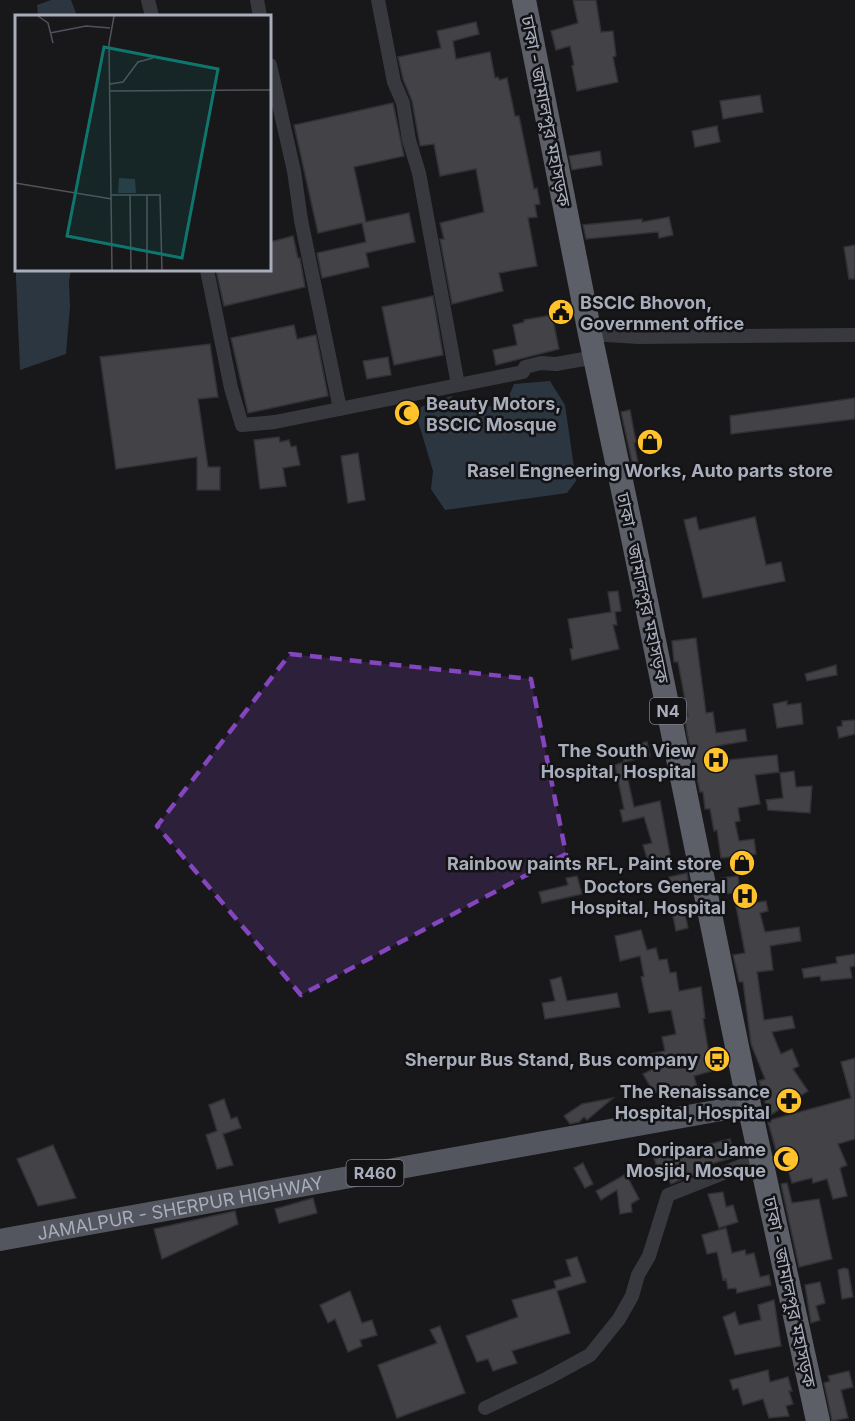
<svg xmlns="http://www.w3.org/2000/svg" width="855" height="1421" font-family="Inter,'Noto Sans Bengali',sans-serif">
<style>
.water{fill:#2c3640}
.building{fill:#424247;stroke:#323136;stroke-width:1.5}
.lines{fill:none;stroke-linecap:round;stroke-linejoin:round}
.minor{stroke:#38393f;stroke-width:14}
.primary{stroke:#54565f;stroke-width:22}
.trunk{stroke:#5c5e68;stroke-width:24}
.marked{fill:#8446be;fill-opacity:0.2;stroke:#8446be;stroke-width:4.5;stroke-dasharray:12 8;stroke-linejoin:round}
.labels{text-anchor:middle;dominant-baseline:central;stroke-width:5;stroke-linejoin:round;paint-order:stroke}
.shield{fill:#131215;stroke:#7b7e89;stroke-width:1.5}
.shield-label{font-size:16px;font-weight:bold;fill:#a8adbb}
.street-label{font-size:18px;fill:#a8adbb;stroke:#131215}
.poi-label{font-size:18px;font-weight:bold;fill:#a8adbb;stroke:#131215;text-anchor:end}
.inset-road{fill:none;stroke:#52535a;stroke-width:1.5}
.view{fill:#0f766e;fill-opacity:0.15;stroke:#0f766e;stroke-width:3}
.inset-edge{fill:none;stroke:#a8adbb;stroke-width:3}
</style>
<rect width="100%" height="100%" fill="#18171a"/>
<g class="water">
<polygon points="51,0 71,0 77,16 38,16 37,5"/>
<polygon points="16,266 16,270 71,270 69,281 70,307 66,354 20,370 16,278"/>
<polygon points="550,381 565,405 576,481 567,493 445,510 431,489 433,471 418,421 421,407 451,396 466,411 506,403 514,384"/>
</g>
<g class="building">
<polygon points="573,0 596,0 601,32 613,31 616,56 613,57 618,82 577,91 572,66 574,65 570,46 556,50 551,31 578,23"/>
<polygon points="476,22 479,34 453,41 456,59 490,52 495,78 498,77 499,80 507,78 515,116 519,116 534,189 537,188 540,204 535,205 537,217 528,218 537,266 499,273 503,291 452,304 440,239 444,239 440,223 484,212 476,169 440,176 434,144 420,146 412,101 403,79 398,57 441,48 437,31"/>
<polygon points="760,95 763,112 723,119 720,101"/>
<polygon points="393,103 404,156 354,167 366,222 409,213 415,242 366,253 369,267 322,278 317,253 366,242 362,223 318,233 294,125"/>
<polygon points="717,126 720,142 695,147 692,131"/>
<polygon points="600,151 602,165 572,170 569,156"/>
<polygon points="669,217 673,235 659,238 658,232 586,239 583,225 642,219 642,222"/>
<polygon points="293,236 298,258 300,258 305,287 224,306 216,270 270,270 270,242"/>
<polygon points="855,245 855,279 849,279 844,247"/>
<polygon points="433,296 443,355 394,365 382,307"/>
<polygon points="552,315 559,349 496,365 493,350 517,345 513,325 524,322 524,320"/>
<polygon points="294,325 297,339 316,335 328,396 248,413 231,338"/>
<polygon points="210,344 218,397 198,399 208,467 220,467 220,490 197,490 197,457 116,469 100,357"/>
<polygon points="388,357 391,375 367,379 363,361"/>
<polygon points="855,398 855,419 731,434 730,416"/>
<polygon points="630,410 636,442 634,443 641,477 635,476 621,412"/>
<polygon points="279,437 280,442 289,440 291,447 296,446 300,465 283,468 286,486 260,489 254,440"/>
<polygon points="358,453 365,500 348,503 341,456"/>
<polygon points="696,517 699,530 755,517 766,565 781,562 785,581 703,598 684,520"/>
<polygon points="618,591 621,611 615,612 617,625 613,625 619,649 572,660 570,649 573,648 568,619 611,612 608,592"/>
<polygon points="696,638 706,713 713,712 716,733 745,729 747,741 716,746 718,761 777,755 779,772 755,775 760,804 738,808 740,821 735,822 739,841 754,839 756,854 721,858 717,830 714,831 710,809 705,809 703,792 700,792 687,733 685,717 688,716 678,662 674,662 672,641"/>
<polygon points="836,665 837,675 807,681 805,674"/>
<polygon points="787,701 787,705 801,703 803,724 777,728 773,704"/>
<polygon points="855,720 855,734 839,738 837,727 842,726 842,721"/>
<polygon points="647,742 650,756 624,762 621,747"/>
<polygon points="624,762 634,807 660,801 671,860 649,865 643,845 652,843 644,817 623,822 620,810 624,809 615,765"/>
<polygon points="794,771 796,787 812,786 810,813 768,810 766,800 783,798 780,773"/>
<polygon points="687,873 689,885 671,889 669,877"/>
<polygon points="577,876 582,894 542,903 539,892 568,885 566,878"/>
<polygon points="738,876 740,892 724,894 721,878"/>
<polygon points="766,901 768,911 760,913 765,932 799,927 801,941 770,946 773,970 757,972 764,1020 792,1016 795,1028 772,1032 781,1054 792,1049 799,1066 793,1069 808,1091 769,1116 759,1081 765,1079 751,1044 743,982 739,982 733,955 745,953 736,906"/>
<polygon points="685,913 688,928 676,931 673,916"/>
<polygon points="641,930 647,950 656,948 659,960 667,959 670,973 676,972 679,991 701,987 705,1018 703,1019 712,1071 694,1076 697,1087 676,1092 674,1087 654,1093 643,1074 655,1068 651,1054 665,1051 662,1037 676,1034 671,1010 649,1013 641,977 644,976 640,956 620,961 615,936"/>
<polygon points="855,954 855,966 850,967 852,978 821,981 820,976 804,978 802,969 837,963 836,957"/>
<polygon points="561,977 567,1001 617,993 620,1007 545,1019 542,1003 555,1001 550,980"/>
<polygon points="855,1058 855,1139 838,1144 847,1165 840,1168 847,1196 833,1199 827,1179 813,1183 812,1178 792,1183 786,1163 780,1165 768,1122 771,1122 770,1120 851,1098 841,1062"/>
<polygon points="613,1098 587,1120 584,1117 579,1122 570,1124 564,1116 582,1104"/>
<polygon points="224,1099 231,1119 237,1117 241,1128 223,1134 233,1165 217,1169 206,1135 217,1131 209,1105"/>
<polygon points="730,1139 735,1157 697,1168 699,1172 671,1184 662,1166 657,1167 654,1158"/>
<polygon points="53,1145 76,1198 38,1206 17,1159"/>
<polygon points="583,1163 593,1184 585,1188 574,1168"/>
<polygon points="626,1174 639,1199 631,1204 632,1212 620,1214 617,1190 601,1200 596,1191"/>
<polygon points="787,1183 792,1203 819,1199 832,1259 799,1267 781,1184"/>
<polygon points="723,1192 726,1207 733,1205 738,1222 719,1228 708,1194"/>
<polygon points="313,1198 317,1213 279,1223 275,1209"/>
<polygon points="235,1211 238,1224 162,1259 154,1229"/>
<polygon points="726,1228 732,1253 745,1250 746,1255 754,1253 760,1277 769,1275 771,1285 737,1293 736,1288 728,1289 726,1279 723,1280 717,1252 707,1254 702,1235"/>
<polygon points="577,1257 586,1282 557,1291 570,1333 512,1351 517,1363 493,1371 488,1359 477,1362 466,1336 518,1317 512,1300 556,1288 554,1281 571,1276 566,1260"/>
<polygon points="844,1268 848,1269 853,1297 842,1299 838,1270"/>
<polygon points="820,1282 825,1303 816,1306 820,1320 811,1323 805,1285"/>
<polygon points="350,1291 362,1323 372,1320 377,1335 360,1340 362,1346 348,1352 335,1319 328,1323 320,1305"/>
<polygon points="774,1300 781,1346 735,1355 723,1317 735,1312 739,1325 761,1320 758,1305"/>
<polygon points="440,1326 465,1393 397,1418 378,1365 437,1343 430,1330"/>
<polygon points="768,1370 770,1382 788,1377 792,1391 789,1391 793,1404 786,1406 789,1416 769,1418 763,1399 743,1405 738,1388 733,1390 730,1380"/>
<polygon points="849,1371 853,1387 841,1390 848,1418 832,1421 824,1383 830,1381 828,1376"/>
</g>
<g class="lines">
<g class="minor">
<polyline points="148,0 152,16"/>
<polyline points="257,0 260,16"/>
<polyline points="378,0 394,82 403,103 409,140 419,173 458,385"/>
<polyline points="270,65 294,171 301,220 340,409"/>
<polyline points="207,270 231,388 242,425 275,422 523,372 525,367 541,363 556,364 595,357"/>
<polyline points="590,334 639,337 855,335"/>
<polyline points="485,1408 548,1378 590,1355 619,1319 632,1296 638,1275 649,1256 668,1195 761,1158"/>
</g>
<path class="primary" id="s1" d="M 0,1240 L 749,1105"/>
<polyline class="trunk" points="524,0 590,334 632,533 749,1105 818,1421"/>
</g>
<path class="marked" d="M 290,654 L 531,679 L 566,854 L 301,995 L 157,826 Z"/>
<defs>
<g id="civic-disc" transform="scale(1.35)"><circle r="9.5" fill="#ffc22a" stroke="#131215"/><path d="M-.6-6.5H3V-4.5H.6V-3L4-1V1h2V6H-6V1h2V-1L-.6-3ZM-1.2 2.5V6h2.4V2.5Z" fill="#111"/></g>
<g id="mosque-disc" transform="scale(1.35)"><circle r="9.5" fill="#ffc22a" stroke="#131215"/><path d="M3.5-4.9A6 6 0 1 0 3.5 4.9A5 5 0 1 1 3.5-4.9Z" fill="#111"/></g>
<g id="shop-disc" transform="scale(1.35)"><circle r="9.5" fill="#ffc22a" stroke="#131215"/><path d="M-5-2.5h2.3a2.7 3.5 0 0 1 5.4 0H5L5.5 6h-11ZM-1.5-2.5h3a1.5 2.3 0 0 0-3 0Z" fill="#111"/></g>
<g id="hospital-disc" transform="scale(1.35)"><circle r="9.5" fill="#ffc22a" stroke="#131215"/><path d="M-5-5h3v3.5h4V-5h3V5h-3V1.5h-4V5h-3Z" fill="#111"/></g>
<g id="bus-disc" transform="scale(1.35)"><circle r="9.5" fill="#ffc22a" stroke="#131215"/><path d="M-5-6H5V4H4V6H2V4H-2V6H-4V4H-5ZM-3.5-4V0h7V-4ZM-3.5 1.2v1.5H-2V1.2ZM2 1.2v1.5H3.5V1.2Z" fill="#111"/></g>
<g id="pharmacy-disc" transform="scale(1.35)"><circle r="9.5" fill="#ffc22a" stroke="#131215"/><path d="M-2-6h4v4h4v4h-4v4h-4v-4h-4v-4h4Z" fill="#111"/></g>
</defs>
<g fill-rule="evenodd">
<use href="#civic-disc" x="561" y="312"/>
<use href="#mosque-disc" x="407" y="413"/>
<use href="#shop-disc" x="650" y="442"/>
<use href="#hospital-disc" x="716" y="760"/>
<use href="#shop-disc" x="742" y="863"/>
<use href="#hospital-disc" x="745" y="896"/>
<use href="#bus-disc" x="717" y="1059"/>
<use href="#pharmacy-disc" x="789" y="1101"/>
<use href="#mosque-disc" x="786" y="1159"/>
</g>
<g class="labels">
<g class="shield">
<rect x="650" y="698" width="36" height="26" rx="4.5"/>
<rect x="346.5" y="1160" width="57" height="26" rx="4.5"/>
</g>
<g class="shield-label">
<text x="668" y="711">N4</text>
<text x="375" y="1173">R460</text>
</g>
<g class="street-label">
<text transform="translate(546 111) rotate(79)">ঢাকা - জামালপুর মহাসড়ক</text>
<text transform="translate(643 588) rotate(78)">ঢাকা - জামালপুর মহাসড়ক</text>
<text stroke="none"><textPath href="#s1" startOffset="183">JAMALPUR - SHERPUR HIGHWAY</textPath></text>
<text transform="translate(790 1292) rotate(78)">ঢাকা - জামালপুর মহাসড়ক</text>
</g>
<g class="poi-label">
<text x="580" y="302" text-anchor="start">BSCIC Bhovon,<tspan x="580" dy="21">Government office</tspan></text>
<text x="426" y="403" text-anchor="start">Beauty Motors,<tspan x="426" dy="21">BSCIC Mosque</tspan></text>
<text x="650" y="470" text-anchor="middle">Rasel Engneering Works, Auto parts store</text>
<text x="696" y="750">The South View<tspan x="696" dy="21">Hospital, Hospital</tspan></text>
<text x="722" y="863">Rainbow paints RFL, Paint store</text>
<text x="726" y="886">Doctors General<tspan x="726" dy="21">Hospital, Hospital</tspan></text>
<text x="698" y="1059">Sherpur Bus Stand, Bus company</text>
<text x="770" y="1091">The Renaissance<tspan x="770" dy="21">Hospital, Hospital</tspan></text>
<text x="766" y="1149">Doripara Jame<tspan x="766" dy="21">Mosjid, Mosque</tspan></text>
</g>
</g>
<g transform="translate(15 15)">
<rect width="256" height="256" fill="#18171a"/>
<path d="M 104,163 L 120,164 L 121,178 L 103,178 Z" fill="#2c3640"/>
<path class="inset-road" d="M 23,1 L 33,8 L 38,28M 35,18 L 71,11 L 95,13M 95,69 L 108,67 L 123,47 L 138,43M 95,76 L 257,75M 0,168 L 97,184M 96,180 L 145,180 L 147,256M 115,180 L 116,256M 132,180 L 132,256M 97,256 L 94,29 L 99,1"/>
<path class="view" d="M 89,32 L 203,54 L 167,243 L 52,221 Z"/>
<rect width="256" height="256" class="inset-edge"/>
</g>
</svg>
